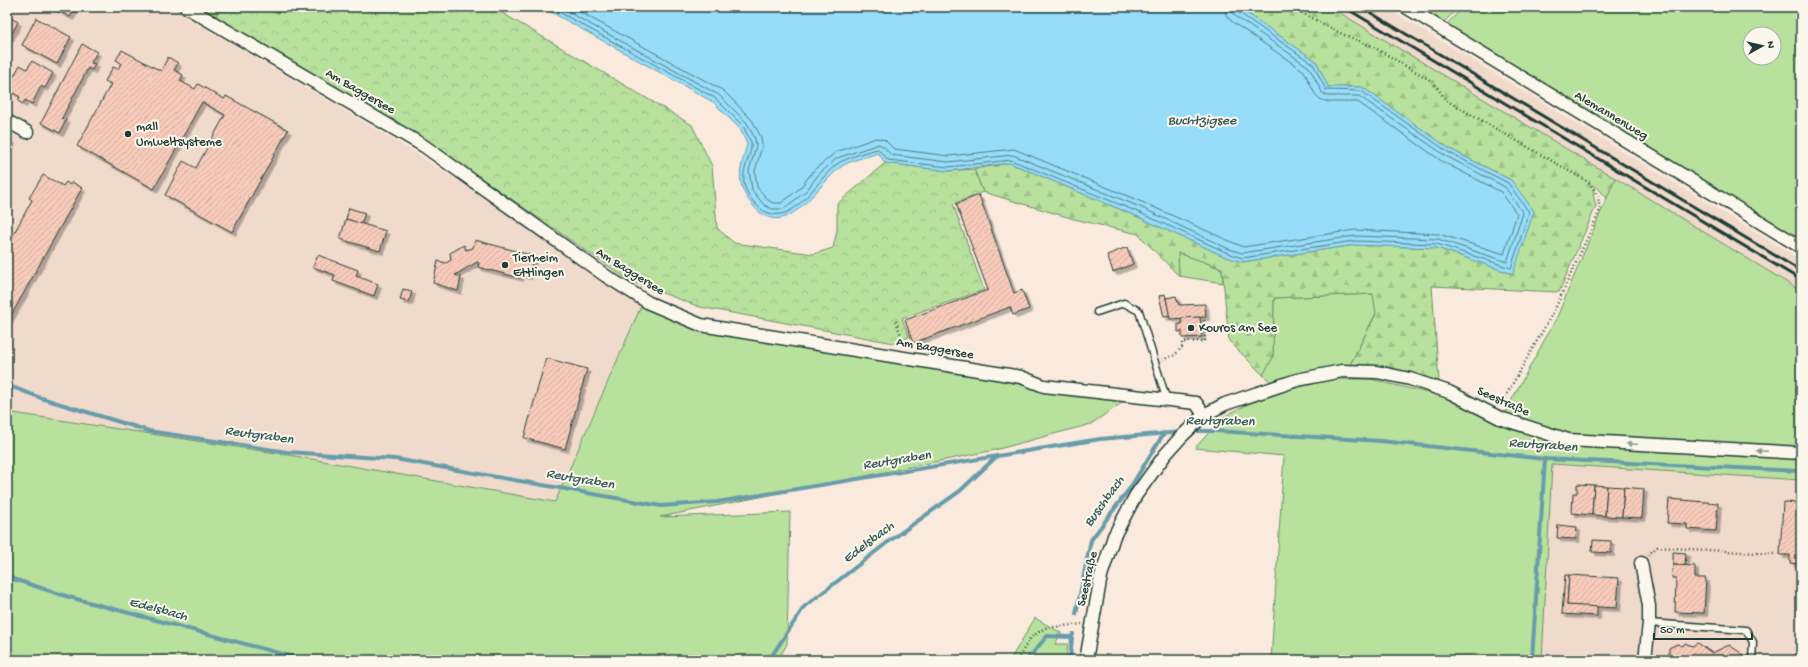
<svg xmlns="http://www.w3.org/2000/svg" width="1808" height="667" font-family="'Gochi Hand',sans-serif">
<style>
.built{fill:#f0dacc}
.green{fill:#b8e19d;stroke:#6c8f68;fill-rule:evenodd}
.forest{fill:url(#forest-firs);stroke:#6c8f68}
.park{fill:url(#park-crowns);stroke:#6c8f68}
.water{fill:#97dcf9;stroke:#679caa}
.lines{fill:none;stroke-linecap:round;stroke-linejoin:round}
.shore{stroke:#4f7d83;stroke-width:1}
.stream{stroke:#679caa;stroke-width:4}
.building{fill:url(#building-hatch);stroke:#1f3d34;filter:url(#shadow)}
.service-casing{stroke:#1f3d34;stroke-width:9}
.minor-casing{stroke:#1f3d34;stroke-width:15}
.path{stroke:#1f3d34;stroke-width:2.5;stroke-dasharray:1 3;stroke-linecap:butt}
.service{stroke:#fbf7ec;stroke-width:6}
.minor{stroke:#fbf7ec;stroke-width:12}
.rail{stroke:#1f3d34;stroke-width:3}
.oneway{fill:#8d9a90}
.poi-dot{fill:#1f3d34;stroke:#fbf7ec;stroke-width:1.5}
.labels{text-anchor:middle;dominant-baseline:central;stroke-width:4;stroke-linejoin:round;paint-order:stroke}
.street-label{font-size:13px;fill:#1f3d34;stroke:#fbf7ec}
.poi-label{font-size:13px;fill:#1f3d34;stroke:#fbf7ec;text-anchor:start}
.water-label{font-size:14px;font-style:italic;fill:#375d5b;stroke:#fbf7ec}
</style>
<defs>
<pattern id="forest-firs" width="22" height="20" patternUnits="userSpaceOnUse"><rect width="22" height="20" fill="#b8e19d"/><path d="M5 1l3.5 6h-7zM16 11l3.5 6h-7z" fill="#9ec288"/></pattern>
<pattern id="park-crowns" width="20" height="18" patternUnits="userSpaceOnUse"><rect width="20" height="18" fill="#b8e19d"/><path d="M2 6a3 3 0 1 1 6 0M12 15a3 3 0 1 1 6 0" fill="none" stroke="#9ec288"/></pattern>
<pattern id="building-hatch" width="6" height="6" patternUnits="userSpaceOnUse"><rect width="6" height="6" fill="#f8cbba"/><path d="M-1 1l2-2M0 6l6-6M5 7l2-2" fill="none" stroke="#d4afa0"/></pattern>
<filter id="shadow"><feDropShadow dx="3.5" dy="3.5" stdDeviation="0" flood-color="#0004"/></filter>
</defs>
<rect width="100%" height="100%" fill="#faeadd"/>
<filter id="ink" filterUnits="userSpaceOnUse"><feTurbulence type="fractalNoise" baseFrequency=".025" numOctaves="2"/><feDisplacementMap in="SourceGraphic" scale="8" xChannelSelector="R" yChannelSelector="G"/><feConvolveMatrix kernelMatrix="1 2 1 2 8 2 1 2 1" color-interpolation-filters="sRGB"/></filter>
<g filter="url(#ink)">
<g class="built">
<polygon points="7,7 171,7 419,155 642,304 555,502 289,455 7,412"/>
<polygon points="1330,7 1385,7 1420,28 1801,260 1801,291"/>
<polygon points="1552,464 1801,480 1801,660 1542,660"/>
</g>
<g class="green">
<polygon points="1418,7 1459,7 1443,23"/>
<path d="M 1463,7 L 1801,7 L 1801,251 L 1446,25 ZM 1750,34 L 1774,34 L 1774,58 L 1750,58 Z"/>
<polygon points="1615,178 1801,291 1801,480 1552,464 1542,660 1271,660 1284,456 1195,448 1223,417 1248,404 1292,389 1335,379 1370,379 1445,397 1499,423 1557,317"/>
<polygon points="1178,252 1222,269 1223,283 1179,276"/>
<polygon points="1374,294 1376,313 1349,367 1271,382 1263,375 1273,357 1274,298"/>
<polygon points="642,304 792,344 1123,402 1091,424 995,450 660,517 790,512 787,644 778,660 7,660 7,412 289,455 555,502"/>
<polygon points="1035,618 1061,633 1055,644 1068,644 1066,660 1010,660"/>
</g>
<g class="forest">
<polygon points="198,7 222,7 215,17"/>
<polygon points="1238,7 1330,7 1615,178 1607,198 1595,185 1593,194 1596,206 1559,292 1432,286 1439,381 1383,366 1349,367 1376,314 1373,294 1274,298 1273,357 1263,375 1229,341 1222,268 1178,253 1179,276 1138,234 1074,219 983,192 974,169 1010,163 1136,216 1226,257 1242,262 1355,245 1437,248 1513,274 1511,180 1450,149 1362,87 1328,87 1316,61"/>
</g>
<polygon class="park" points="222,7 492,7 692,125 712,166 717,228 734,243 813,254 833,248 837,230 837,204 885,163 948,171 974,169 983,192 953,204 984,290 902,318 909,337 894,343 700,307 630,281 426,140 215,17"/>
<path class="water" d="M 542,7 L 1238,7 L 1316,61 L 1328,87 L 1362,87 L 1450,149 L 1511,180 L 1534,211 L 1513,274 L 1437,248 L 1355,245 L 1242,262 L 1226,257 L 1136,216 L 1010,163 L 948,171 L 885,163 L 878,153 C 867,157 850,160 841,167 C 815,186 785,247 751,203 C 734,182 741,167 747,144 L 740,129 L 713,102 Z"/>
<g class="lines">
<g class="shore">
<path d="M 550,7 L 715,98 L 743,126 L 751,142 C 753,157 737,172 747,192 C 751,200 759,209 766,212 C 797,226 818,175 840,162 C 851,157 867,151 878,149 L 888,160 L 948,167 L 1011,160 L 1138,212 L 1228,253 L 1242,258 L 1354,241 L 1437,244 L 1511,268 L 1529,212 L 1508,183 L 1448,152 L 1361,91 L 1326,90 L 1313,64 L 1238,12 L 1236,7"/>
<polyline points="559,7 719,95 747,123 755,139 756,146 749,171 752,190 764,205 772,209 783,209 791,203 806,191 818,175 837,158 879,144 884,147 891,155 948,162 1013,155 1140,207 1229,249 1242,253 1355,236 1438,239 1507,262 1523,213 1505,187 1446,156 1359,96 1328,96 1323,94 1309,67 1235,16 1232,12 1231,7"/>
<polyline points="571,7 724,91 752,120 761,137 762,146 755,171 757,187 768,200 773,203 781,203 788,198 801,187 814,170 836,152 876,138 885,140 894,149 949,156 1014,149 1142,202 1243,247 1355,230 1439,234 1504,254 1517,214 1501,192 1443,162 1358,102 1328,102 1320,99 1315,94 1304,71 1231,21 1226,15 1225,7"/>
</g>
<g class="stream">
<polyline points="7,385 41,398 149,431 287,452 395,459 661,506 717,502 1100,439 1182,432"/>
<polyline points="1191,431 1216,431 1381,441 1545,459 1801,471"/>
<polyline points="7,577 69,597 305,660"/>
<polyline points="1076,614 1091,540 1130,488 1164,433"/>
<polyline points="769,660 804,607 888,542 960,491 996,457"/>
<polyline points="1027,660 1047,636 1072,637 1073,634"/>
<polyline points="1070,660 1072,637"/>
<polyline points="1532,660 1545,459"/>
</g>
</g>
<g class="building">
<polygon points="51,7 76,7 70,17"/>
<polygon points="7,16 18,22 7,43"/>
<polygon points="36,18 71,37 57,64 22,45"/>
<polygon points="82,44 97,52 91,63 95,64 92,70 88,68 62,118 66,120 60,133 41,123"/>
<polygon points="122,50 161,71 168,57 178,63 174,70 183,75 180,81 195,89 198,84 224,99 226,96 288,130 232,232 165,195 183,161 196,168 225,115 202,102 154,189 77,146 111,84 105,81 113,67 118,69 121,63 116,60"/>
<polygon points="32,61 53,73 45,88 41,86 32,104 25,100 23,104 18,101 20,97 7,89 20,65 27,69"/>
<polygon points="7,138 12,141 7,150"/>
<polygon points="43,175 63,186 66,182 70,185 72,182 82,188 7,323 7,246 32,200 29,198"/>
<polygon points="979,195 1014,293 1022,290 1029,309 1013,315 1010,307 913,343 905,320 988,290 956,204"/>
<polygon points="349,208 365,213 361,224 346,219"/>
<polygon points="346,219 386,231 380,251 340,239"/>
<polygon points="475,240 534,256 528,276 520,274 520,278 478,267 479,263 477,262 455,275 461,277 458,291 433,283 438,261 446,263 451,260 450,253 464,245 466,250 473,248"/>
<polygon points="1127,247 1133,264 1113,272 1107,255"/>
<polygon points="318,255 358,270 356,276 378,284 374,296 333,281 335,275 313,267"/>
<polygon points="403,289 412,291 409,302 400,300"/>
<polygon points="1165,294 1170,316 1164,317 1159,296"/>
<polygon points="1176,296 1179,305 1205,304 1206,317 1170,319 1166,298"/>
<polygon points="1200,317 1202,337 1182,338 1182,331 1178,332 1178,324 1182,324 1181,318"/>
<polygon points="546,358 587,369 565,449 524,438"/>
<polygon points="1577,484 1594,485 1592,515 1572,513 1573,493 1577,493"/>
<polygon points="1594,485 1607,486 1605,516 1592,515"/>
<polygon points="1607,486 1624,487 1622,517 1605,516"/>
<polygon points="1624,487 1644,489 1642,518 1622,517"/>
<polygon points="1669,499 1718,503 1716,531 1687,529 1687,524 1667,523"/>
<polygon points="1783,502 1801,503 1801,556 1799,556 1799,564 1790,563 1790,555 1780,555"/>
<polygon points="1558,525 1577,527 1576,539 1557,538"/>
<polygon points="1593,540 1611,541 1611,553 1592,552"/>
<polygon points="1673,552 1686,553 1685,565 1673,565"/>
<polygon points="1673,565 1695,566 1695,578 1706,578 1704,613 1675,612 1676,578 1672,578"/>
<polygon points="1565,575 1569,575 1567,605 1597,606 1597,616 1562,614"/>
<polygon points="1569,575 1619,578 1617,608 1567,605"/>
<polygon points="1685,643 1692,646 1698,643 1712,653 1729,645 1744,655 1744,660 1669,660 1669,648 1677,644 1683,646"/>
</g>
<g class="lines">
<g class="service-casing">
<g id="service">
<polyline points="1097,312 1124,303 1139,311 1167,401"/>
<polyline points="1649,623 1746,630 1753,642 1752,660"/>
</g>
</g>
<g class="minor-casing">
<g id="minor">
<polyline points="186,7 424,146 606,276 649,303 701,325 1021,377 1044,386 1196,403 1204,415"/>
<polyline points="1406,7 1801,247"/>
<polyline points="7,121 27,132"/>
<polyline points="1641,563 1649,606 1649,623 1645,660"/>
<polyline points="1086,660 1101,576 1114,536 1136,495 1165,455 1181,437 1204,415 1225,404 1297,380 1342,371 1377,372 1410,379 1449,392 1500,418 1568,440 1801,453"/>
</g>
</g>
<g class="path">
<polyline points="1291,7 1342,34 1372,46 1433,82 1446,100 1590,183 1598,197 1600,210 1555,309 1500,406"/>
<polyline points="896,321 905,347"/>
<polyline points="1162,360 1175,355 1183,346 1183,342 1205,341 1204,317"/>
<polyline points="1648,555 1657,547 1775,554"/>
<polyline points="1017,660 1031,637 1045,628 1082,624"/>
</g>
<use href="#service" class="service"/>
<use href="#minor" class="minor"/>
<g class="rail">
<polyline points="1344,7 1801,280"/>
<polyline points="1361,7 1801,271"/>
</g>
</g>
<defs><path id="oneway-solid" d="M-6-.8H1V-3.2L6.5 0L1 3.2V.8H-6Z"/></defs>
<g class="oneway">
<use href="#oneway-solid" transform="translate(1632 444) rotate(-177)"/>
<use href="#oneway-solid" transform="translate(1762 451) rotate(-177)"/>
</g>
</g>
<g class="poi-dot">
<circle cx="128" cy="134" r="4"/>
<circle cx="505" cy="265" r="4"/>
<circle cx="1191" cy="328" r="4"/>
</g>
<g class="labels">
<g class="street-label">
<text transform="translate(360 92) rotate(30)">Am Baggersee</text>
<text transform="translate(1611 116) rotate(31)">Alemannenweg</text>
<text transform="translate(630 272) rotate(32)">Am Baggersee</text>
<text transform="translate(935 349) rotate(10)">Am Baggersee</text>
<text transform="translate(1503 402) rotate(24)">Seestraße</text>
<text transform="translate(1088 579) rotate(-77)">Seestraße</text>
</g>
<g class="poi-label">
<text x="136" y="127">mall<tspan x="136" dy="15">Umweltsysteme</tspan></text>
<text x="513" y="258">Tierheim<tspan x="513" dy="15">Ettlingen</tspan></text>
<text x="1199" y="328">Kouros am See</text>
</g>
<g class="water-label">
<text x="1202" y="121">Buchtzigsee</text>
<text transform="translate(1220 422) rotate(1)">Reutgraben</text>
<text transform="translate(259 436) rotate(8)">Reutgraben</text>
<text transform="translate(1543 446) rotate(4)">Reutgraben</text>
<text transform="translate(897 461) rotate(-9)">Reutgraben</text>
<text transform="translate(580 480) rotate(10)">Reutgraben</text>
<text transform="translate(1105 502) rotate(-54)">Buschbach</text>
<text transform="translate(869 543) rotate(-37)">Edelsbach</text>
<text transform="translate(158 610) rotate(15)">Edelsbach</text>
</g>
</g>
<rect width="1808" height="667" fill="none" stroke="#fbf7ec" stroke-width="24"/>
<rect x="12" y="12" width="1784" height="643" fill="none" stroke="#1f3d34" stroke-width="1.5" filter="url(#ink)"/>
<g transform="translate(1762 46) rotate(82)"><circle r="19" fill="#fbf7ec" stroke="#a3ada2"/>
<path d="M0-3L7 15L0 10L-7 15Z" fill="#1f3d34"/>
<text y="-6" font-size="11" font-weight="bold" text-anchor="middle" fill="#1f3d34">N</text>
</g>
<path d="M1654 633v6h98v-6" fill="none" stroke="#1f3d34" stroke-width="2"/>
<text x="1660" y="633" font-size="12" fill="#1f3d34" stroke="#fbf7ec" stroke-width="3" paint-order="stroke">50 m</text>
</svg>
